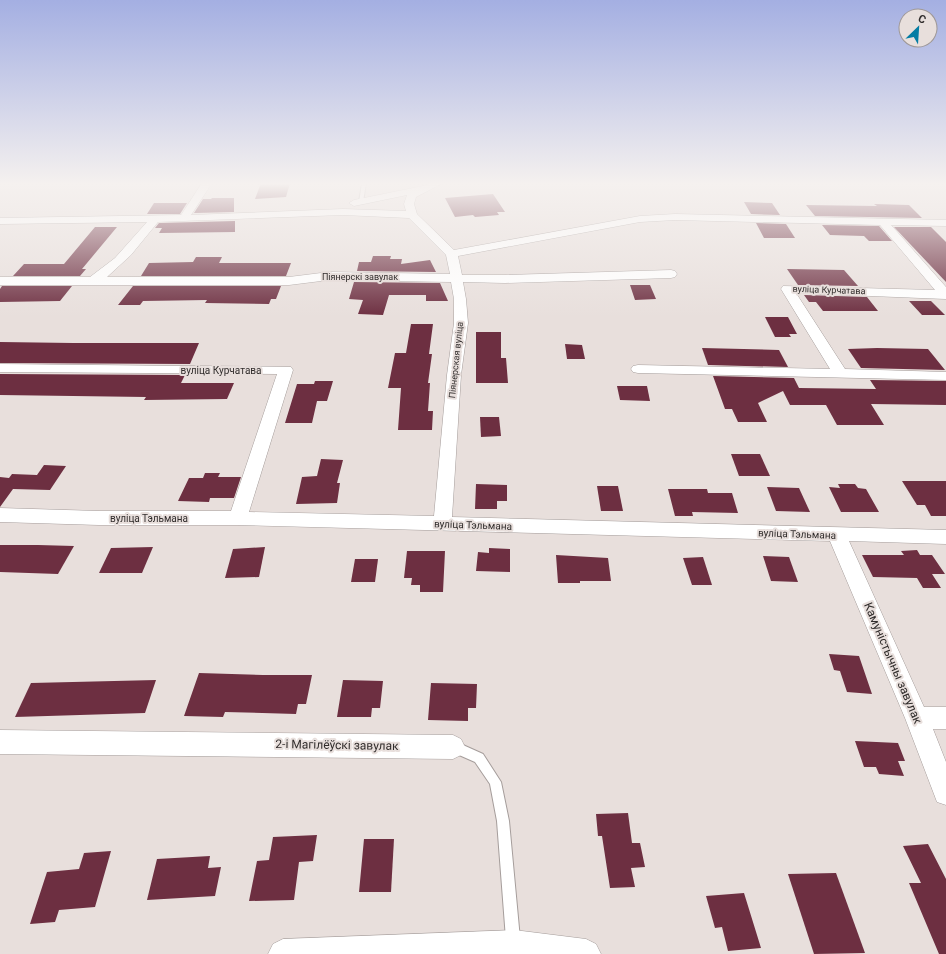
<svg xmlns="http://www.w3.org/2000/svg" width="946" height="954" font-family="Roboto,sans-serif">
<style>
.building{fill:#6d2f41}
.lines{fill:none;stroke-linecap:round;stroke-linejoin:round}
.service-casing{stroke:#a59d9b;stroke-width:2}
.minor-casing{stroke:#a59d9b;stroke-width:1}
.service{fill:#fff;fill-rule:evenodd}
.minor{fill:#fff;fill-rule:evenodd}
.labels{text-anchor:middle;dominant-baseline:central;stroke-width:4;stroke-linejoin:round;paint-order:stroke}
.far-street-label{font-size:9px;fill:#312d2c;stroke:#e8dfdc}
.street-label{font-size:10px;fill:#312d2c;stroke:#e8dfdc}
.near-street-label{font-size:12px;fill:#312d2c;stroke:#e8dfdc}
</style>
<rect width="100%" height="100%" fill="#e8dfdc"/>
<g class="building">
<polygon points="261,183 290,183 286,197 255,199"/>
<polygon points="493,194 505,212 497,212 499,215 475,217 473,215 455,217 445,198"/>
<polygon points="212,198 234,198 234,212 194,213 203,199 211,199"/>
<polygon points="744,202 772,203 780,215 751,214"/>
<polygon points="154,203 187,203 180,214 147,214"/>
<polygon points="874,204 909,205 922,218 815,216 806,205 877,206"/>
<polygon points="235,221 235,232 159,233 162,228 155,228 159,223"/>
<polygon points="756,223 786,224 795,238 764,238"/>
<polygon points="822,225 879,226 892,241 869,241 864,236 830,235"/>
<polygon points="95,227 117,227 82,269 86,269 80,276 13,276 24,264 64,264"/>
<polygon points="894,227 931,227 946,242 946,282"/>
<polygon points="373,256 391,256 390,259 402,259 401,264 430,260 436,272 357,271 359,262 371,262"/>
<polygon points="196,257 222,257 219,263 291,263 286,276 141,276 149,263 193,262"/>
<polygon points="787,269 844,270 858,286 798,285"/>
<polygon points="354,282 440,283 448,301 426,301 426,295 389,295 383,315 358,314 363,300 349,299"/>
<polygon points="630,285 650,285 656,299 635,300"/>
<polygon points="2,286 72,286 60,301 0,302 0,289"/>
<polygon points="133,286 281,286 276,299 271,299 269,304 205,303 207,300 143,301 140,305 118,305"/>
<polygon points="804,295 867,297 878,311 823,311 816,302 809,302"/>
<polygon points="909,301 931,301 945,315 922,315"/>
<polygon points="765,317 788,317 797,334 789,334 791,337 775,337"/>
<polygon points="411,324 433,324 429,354 432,354 428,383 430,383 428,411 433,411 432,430 398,430 401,388 388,388 395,353 406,353"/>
<polygon points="476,332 501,332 501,358 506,358 508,383 476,383"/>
<polygon points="0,342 73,343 199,343 190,364 0,363"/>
<polygon points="565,344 582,345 585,359 567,359"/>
<polygon points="702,348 779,350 788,367 708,365"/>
<polygon points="877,348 928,349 945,370 861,368 848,349"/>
<polygon points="0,374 185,375 181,383 234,383 227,399 144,400 146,397 0,395"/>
<polygon points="713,376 794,378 799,388 876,389 870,380 946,381 946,405 871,404 884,425 837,425 826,405 790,405 783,391 758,403 767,422 738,422 732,409 725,409"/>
<polygon points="315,381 333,381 327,401 317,401 312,423 285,423 297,384 314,384"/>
<polygon points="617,386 647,386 650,401 620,400"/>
<polygon points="480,417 499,417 501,436 481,437"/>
<polygon points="731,454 760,454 770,476 739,476"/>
<polygon points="321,459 343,460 337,483 340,483 337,503 296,504 302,477 317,476"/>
<polygon points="44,465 66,466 50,490 13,489 0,507 0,477 9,478 12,474 37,475"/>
<polygon points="205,473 220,473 218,477 241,477 234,498 210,498 209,502 178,501 189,478 203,478"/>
<polygon points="902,481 946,481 946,516 931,516 925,505 917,505"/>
<polygon points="476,484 507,485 507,501 497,501 497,509 475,509"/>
<polygon points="838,484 855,484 858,488 866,489 879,512 841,512 829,487 840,488"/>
<polygon points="597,486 618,486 623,511 601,511"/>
<polygon points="767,487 799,488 810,512 776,511"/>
<polygon points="668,489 707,489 708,493 732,493 738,513 692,512 693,516 675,516"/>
<polygon points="0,545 38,545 74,546 58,574 0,572"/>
<polygon points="153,547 142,573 99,573 111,548"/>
<polygon points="265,547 259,577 225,578 233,549"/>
<polygon points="489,548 510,549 510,572 476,571 478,552 489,553"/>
<polygon points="917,550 920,555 932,555 945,574 932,574 941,588 923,588 917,578 873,577 862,555 904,555 901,551"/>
<polygon points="407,551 445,551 443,592 420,592 420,585 411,585 412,578 404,578"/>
<polygon points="556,555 608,558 611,581 580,581 580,583 558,583"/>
<polygon points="763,556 789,557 798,582 771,581"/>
<polygon points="703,557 712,585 692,585 683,558"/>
<polygon points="355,559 378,559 375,582 351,582"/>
<polygon points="829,654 859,656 872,694 847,692 840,671 834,670"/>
<polygon points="199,673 263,675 312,675 306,704 298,704 296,714 225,712 223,717 184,716"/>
<polygon points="156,680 145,713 15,717 31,683"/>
<polygon points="343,680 383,681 380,708 372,708 371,717 337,717"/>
<polygon points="431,683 477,684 476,708 468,708 468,721 428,720"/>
<polygon points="855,741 898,743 905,761 898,761 904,776 879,774 876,767 864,767"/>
<polygon points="628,813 632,843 640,843 645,867 631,868 635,887 610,888 602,836 598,836 596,814"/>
<polygon points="317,835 313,861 299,862 294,900 249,901 257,861 269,860 273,837"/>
<polygon points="364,839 394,839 391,892 359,892"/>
<polygon points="928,844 946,879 946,954 939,954 909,883 921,883 903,846"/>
<polygon points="111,851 95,907 59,910 55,922 30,924 47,872 79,869 84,853"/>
<polygon points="210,856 208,868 221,867 215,896 147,900 157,859"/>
<polygon points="836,873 865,953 814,954 788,874"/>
<polygon points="744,893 761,948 728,951 722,927 715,928 706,896"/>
</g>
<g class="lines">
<g class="service-casing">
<g id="service">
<polygon points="362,183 366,183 363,202 361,203 359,202"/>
<polygon points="454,741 483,754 501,782 509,821 520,939 518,944 513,946 508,944 506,939 497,821 490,784 475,762 450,751 448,747 450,743"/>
</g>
</g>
<g class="minor-casing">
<g id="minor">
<path d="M 202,183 L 212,183 L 191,215 L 343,209 L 406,211 L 404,204 L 407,195 L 354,206 L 349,203 L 354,200 L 423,186 L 430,183 L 443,183 L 416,197 L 414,204 L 417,214 L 454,250 L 640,216 L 675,214 L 946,220 L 946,226 L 891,225 L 946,287 L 946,299 L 796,293 L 845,369 L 946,372 L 946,380 L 638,373 L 633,372 L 631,369 L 633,366 L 638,365 L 830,369 L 781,289 L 783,286 L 935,290 L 880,225 L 675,220 L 640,222 L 458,256 L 462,275 L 505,275 L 671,270 L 675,271 L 677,274 L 675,277 L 671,278 L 505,283 L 463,282 L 466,299 L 468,323 L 461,375 L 452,517 L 946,530 L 946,544 L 849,541 L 924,707 L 946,707 L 946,729 L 933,729 L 946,762 L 946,805 L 937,802 L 905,718 L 830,541 L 238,525 L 99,525 L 0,522 L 0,508 L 99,511 L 231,511 L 277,374 L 0,372 L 0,364 L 291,367 L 293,370 L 249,512 L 434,516 L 447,375 L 454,323 L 454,299 L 451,282 L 329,280 L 289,285 L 0,285 L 0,277 L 90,277 L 115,258 L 147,222 L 0,224 L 0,218 L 181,215 ZM 343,215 L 409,218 L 446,255 L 450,274 L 329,272 L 289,277 L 107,277 L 131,255 L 158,222 Z"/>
<polygon points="0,730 453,735 461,739 465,747 461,755 453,759 0,754"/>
<polygon points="514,930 586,939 596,944 601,954 268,954 273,944 283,939"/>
</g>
</g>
<use href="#service" class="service"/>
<use href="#minor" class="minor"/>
</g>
<linearGradient id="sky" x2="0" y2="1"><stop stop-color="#a4afe2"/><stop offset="0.58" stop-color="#f5f1ef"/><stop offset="1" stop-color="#f5f1ef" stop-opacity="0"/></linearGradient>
<rect width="946" height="317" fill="url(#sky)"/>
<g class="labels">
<g class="far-street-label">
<text x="360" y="277">Піянерскі завулак</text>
<text transform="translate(829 290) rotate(2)">вуліца Курчатава</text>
<text transform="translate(456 360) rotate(-84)">Піянерская вуліца</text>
</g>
<g class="street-label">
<text x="221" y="370">вуліца Курчатава</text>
<text x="149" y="518">вуліца Тэльмана</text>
<text transform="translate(473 525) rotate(2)">вуліца Тэльмана</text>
<text transform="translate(797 534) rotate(2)">вуліца Тэльмана</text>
</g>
<g class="near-street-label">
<text transform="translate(893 663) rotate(67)">Камуністычны завулак</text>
<text transform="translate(337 745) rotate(1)">2-і Магілёўскі завулак</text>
</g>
</g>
<g transform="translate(918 28) rotate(25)"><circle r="19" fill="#e8dfdc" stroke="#9f9896"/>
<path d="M0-3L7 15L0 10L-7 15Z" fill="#057da4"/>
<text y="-6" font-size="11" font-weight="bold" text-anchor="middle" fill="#312d2c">С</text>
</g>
</svg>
